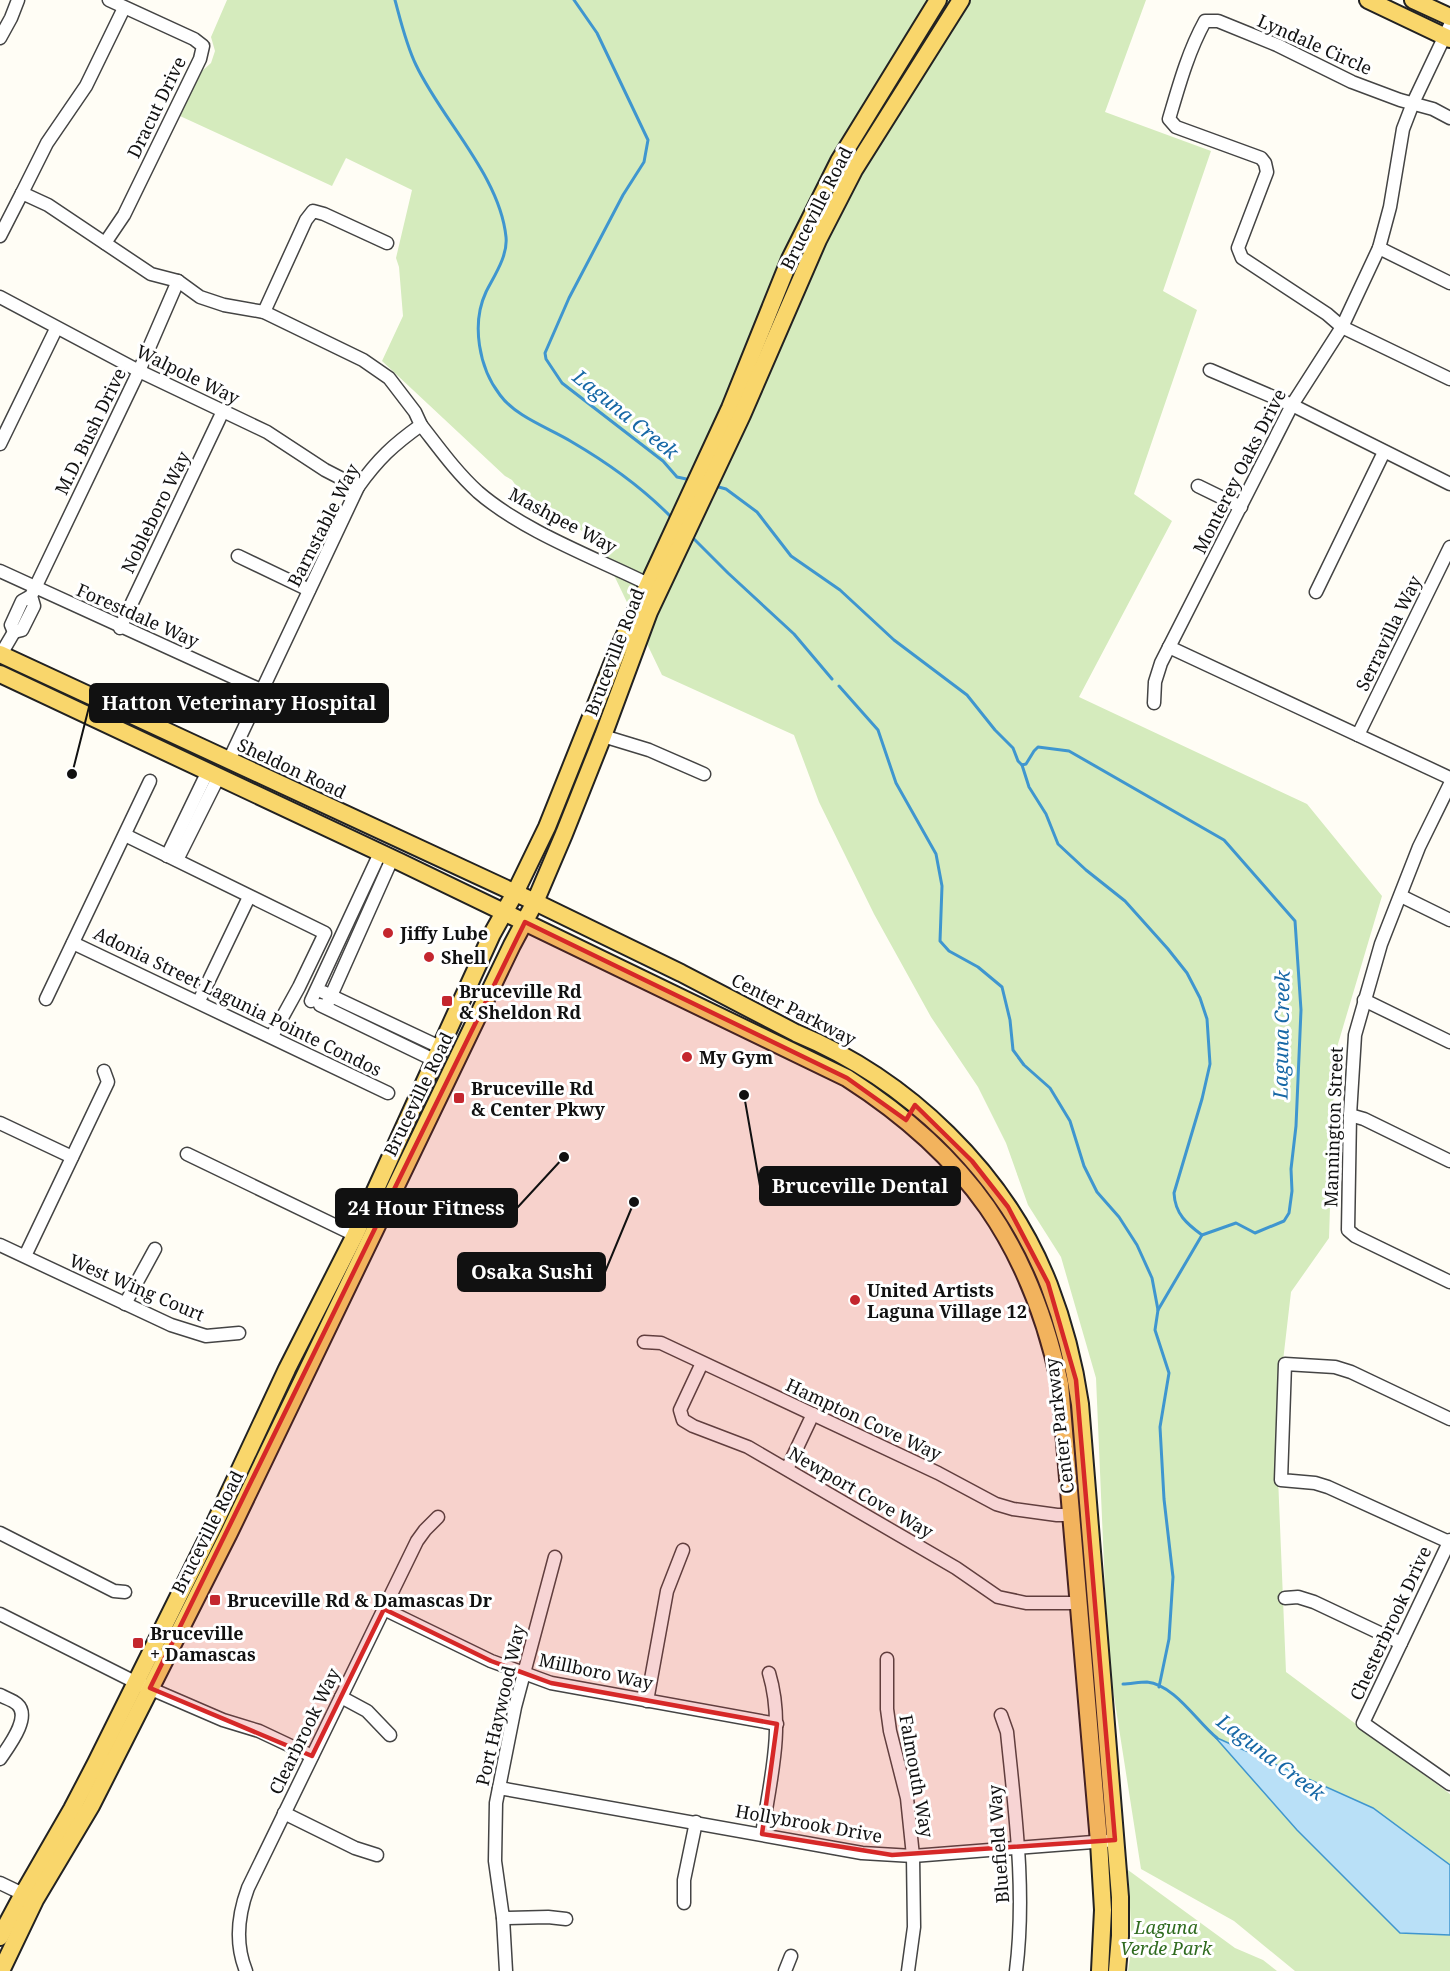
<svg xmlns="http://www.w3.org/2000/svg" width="1450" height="1971" font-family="'Noto Serif',serif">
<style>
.green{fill:#d5ebbd}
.water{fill:#b9e0f7;stroke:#3f96cf;stroke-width:1.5}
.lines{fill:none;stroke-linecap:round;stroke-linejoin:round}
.stream{stroke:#3f96cf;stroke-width:3}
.minor-casing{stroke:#444;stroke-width:15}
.major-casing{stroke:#222;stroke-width:20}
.minor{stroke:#fff;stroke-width:12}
.major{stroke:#f9d66b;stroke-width:16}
.marked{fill:#d62828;fill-opacity:0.2;stroke:#d62828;stroke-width:4.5;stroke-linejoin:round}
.poi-dot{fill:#c4262e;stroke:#fff;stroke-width:2}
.labels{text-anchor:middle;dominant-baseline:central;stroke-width:6;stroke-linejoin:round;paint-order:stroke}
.street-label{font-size:18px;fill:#111;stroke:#fff}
.poi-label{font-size:18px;font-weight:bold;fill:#111;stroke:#fff;text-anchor:start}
.park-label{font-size:18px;font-style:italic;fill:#2f6b1f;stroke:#fff}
.water-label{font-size:20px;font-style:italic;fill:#1768a6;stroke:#fff}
.leader{fill:none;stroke:#111;stroke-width:2}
.callout-dot{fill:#111;stroke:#fff;stroke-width:2}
.callout{fill:#111;stroke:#111;stroke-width:2}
.callout-label{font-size:20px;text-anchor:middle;font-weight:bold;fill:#fff}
</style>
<rect width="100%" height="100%" fill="#fffdf5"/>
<g class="green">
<polygon points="227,0 1146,0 1105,112 1211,151 1163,291 1197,310 1134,494 1172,521 1079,697 1307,804 1382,896 1335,1054 1329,1238 1291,1292 1283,1361 1278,1477 1286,1672 1450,1794 1450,1971 1295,1971 1234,1921 1141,1869 1108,1658 1096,1378 1061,1257 1028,1205 1006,1143 978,1087 931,1017 874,914 819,802 794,735 662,675 598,542 517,487 512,480 505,476 382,361 403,316 399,267 396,258 412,190 346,158 332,186 180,116 202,71 211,63 215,51 211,37"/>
<polygon points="1128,1870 1235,1948 1263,1960 1277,1971 1128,1971 1132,1945"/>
</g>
<polygon class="water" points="1215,1737 1373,1808 1450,1865 1450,1935 1400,1933 1297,1830"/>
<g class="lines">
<g class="stream">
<path d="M 395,0 C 401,22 406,44 416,65 C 442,120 500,176 506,237 C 508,256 494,276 486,292 C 471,324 479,368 500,395 C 516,417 549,428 572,442 C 608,463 644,489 673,519"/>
<polyline points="574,0 597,33 648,140 644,162 623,195 569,298 545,353 546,359 562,383 663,461 677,477 691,480"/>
<polyline points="715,486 726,489 757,512 791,556 840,590 894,640 967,695 995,730 1013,748 1018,761 1022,765 1026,764 1034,751 1038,747 1069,751 1224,840 1295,921 1301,1010 1296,1126 1291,1169 1292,1191 1289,1213 1284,1221 1255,1233 1236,1223 1202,1235"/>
<polyline points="691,536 728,573 794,634 832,679"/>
<polyline points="839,686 878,730 896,783 936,854 942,886 940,941 949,951 978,967 1002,987 1010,1020 1013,1050 1024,1065 1050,1088 1070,1121 1084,1166 1097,1192 1119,1217 1137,1245 1152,1278 1158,1310 1155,1330 1169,1373 1160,1427 1164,1499 1173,1577 1169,1639 1159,1687"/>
<path d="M 1022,765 L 1029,787 L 1046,814 L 1058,844 L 1086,870 L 1125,901 L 1168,949 L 1187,973 L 1200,998 L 1207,1019 L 1210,1064 L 1202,1099 L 1174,1193 C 1175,1214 1187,1224 1202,1235 L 1158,1310"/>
<path d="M 1123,1684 C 1130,1684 1139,1682 1147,1682 C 1175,1685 1197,1722 1217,1738"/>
</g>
<g class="minor-casing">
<g id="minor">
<polyline points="0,38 11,18 18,0"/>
<path d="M 1450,118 L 1433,109 L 1400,100 L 1352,82 L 1277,45 L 1218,21 L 1205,21 C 1188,52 1179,85 1169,119 L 1176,127 L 1261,158 L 1265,163 L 1267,172 L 1238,248 L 1242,258 L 1327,314 L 1342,327 L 1450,379"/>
<polyline points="22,193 47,143 86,86 124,8"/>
<path d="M 0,236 L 22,193 L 48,205 L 151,274 L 178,281 L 200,297 L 224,305 L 264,312 L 363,360 L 389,378 L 415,412 L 421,425 C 393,445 378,459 358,487 L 229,760"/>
<polyline points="105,243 124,215 200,59 203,46 194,39 109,0"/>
<polyline points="1379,248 1450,283"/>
<polyline points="0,297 139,371 267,432 325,470 358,487"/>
<polyline points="264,312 306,220 313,211 324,214 387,243"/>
<polyline points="1210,370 1292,405 1450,484"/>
<path d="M 421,425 C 439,448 456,472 478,492 C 523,531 593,557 648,584"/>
<polyline points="0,444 56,329"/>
<polyline points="1198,486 1241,507"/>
<polyline points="238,556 309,590"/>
<polyline points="0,571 261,690"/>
<polyline points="1316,592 1384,452"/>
<polyline points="31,596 22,601 11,625 14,632 22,630 34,606 31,596 35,588 139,371 178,281"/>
<polyline points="120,628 223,411"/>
<polyline points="1169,647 1450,778"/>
<polyline points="0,656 14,632"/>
<polyline points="1154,703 1155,682 1161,663 1292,405 1342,327 1379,248 1390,207 1403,129 1413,103 1450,25"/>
<polyline points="1358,735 1450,547"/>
<polyline points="603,736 649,750 704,774"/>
<polyline points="1450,784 1419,847 1381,944 1355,1035 1350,1115 1348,1230 1355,1236 1450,1282"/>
<polyline points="125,835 325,933 299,987 272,1036"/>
<polyline points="167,856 208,771"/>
<polyline points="177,860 219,776"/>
<polyline points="1401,896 1450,920"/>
<polyline points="73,943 388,1093"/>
<polyline points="323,992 442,1048"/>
<polyline points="46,999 150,781"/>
<polyline points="1364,1000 1450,1042"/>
<polyline points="199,1001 249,897"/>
<polyline points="311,1001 380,853"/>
<polyline points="320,1005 436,1061"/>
<polyline points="326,1007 392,859"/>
<polyline points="1350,1115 1364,1119 1450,1161"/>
<polyline points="0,1123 72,1157"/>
<polyline points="187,1154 355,1235"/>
<polyline points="0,1245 171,1325 206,1336 239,1333"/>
<polyline points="25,1256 108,1082 104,1071"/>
<polyline points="125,1304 155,1249"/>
<polyline points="644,1342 661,1343 938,1473 996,1504 1013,1509 1057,1515 1072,1515"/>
<polyline points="702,1363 680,1410 683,1420 693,1426 748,1447 956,1568 998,1597 1026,1603 1080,1603"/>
<polyline points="787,1469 813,1414"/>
<polyline points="0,1533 114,1591 125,1592"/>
<polyline points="1450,1540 1363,1723 1450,1784"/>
<polyline points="1449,1542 1328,1487 1315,1483 1281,1480 1285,1364 1335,1367 1351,1372 1450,1419"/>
<polyline points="1285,1598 1298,1597 1314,1602 1401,1643"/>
<polyline points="384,1609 491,1661 551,1683 777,1724"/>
<polyline points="0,1614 135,1682 223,1720 259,1731 312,1756"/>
<polyline points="887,1659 887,1709 890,1731 907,1798 913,1856 914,1927 908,1971"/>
<path d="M 0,1695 C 5,1698 13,1700 17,1704 C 32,1717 8,1747 0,1759"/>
<polyline points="341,1697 367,1711 390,1735"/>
<polyline points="647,1701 667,1591 683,1550"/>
<path d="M 1001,1715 L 1007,1732 C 1015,1812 1026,1891 1016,1971"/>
<polyline points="499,1788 862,1853 913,1856 1106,1841"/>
<polyline points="284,1813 355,1848 377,1855"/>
<path d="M 762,1834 C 770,1781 785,1726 769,1673"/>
<polyline points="0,1883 23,1894"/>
<polyline points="684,1903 684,1880 696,1822"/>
<polyline points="503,1918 548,1917 566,1919"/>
<path d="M 246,1971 C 235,1944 238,1915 248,1888 L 417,1541 L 425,1530 L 438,1517"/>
<polyline points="506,1971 503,1918 495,1861 496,1803 515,1707 555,1557"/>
<polyline points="785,1971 791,1956"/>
</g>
</g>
<g class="major-casing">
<g id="major">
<polyline points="1368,0 1450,39"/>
<polyline points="1413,0 1450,17"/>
<path d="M 0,654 L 535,902 L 681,973 L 796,1033 C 907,1079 1005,1172 1049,1285 C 1064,1324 1074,1363 1080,1404 L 1120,1897 L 1120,1936 L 1117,1971"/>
<path d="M 0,674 L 400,862 L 847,1078 C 967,1155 1030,1244 1060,1384 L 1099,1842 L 1103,1910 L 1100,1971"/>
<polyline points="0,1937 23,1894 72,1809 96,1763 214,1525 287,1369 355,1235 492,934 515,893 547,827 617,652 730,408 790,259 839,161 938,0"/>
<polyline points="1,1971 35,1900 91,1806 229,1533 512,945 535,902 564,834 603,736 649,612 742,415 818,240 854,170 961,0"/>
</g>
</g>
<use href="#minor" class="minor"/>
<use href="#major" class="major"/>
</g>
<path class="marked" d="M 525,922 L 847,1078 L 906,1120 L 915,1105 L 972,1161 L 1008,1207 L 1048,1283 L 1076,1380 L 1115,1840 L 892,1855 L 762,1834 L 777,1724 L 551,1683 L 491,1661 L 384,1609 L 312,1756 L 150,1688 Z"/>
<g class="poi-dot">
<circle cx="388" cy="933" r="6"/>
<circle cx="429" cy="957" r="6"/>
<rect x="441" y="995" width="12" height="12" rx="3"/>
<circle cx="687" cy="1057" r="6"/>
<rect x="453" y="1092" width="12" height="12" rx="3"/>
<circle cx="855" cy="1300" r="6"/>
<rect x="209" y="1594" width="12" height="12" rx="3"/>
<rect x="132" y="1637" width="12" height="12" rx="3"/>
</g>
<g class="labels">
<g class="street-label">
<text transform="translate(1315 44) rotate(24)">Lyndale Circle</text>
<text transform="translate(156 107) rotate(-64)">Dracut Drive</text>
<text transform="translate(816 208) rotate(-63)">Bruceville Road</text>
<text transform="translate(188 374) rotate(26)">Walpole Way</text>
<text transform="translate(90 431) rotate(-64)">M.D. Bush Drive</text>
<text transform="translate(1239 471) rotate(-63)">Monterey Oaks Drive</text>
<text transform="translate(155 512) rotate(-64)">Nobleboro Way</text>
<text transform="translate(563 520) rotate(28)">Mashpee Way</text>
<text transform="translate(323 525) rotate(-63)">Barnstable Way</text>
<text transform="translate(138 615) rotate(24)">Forestdale Way</text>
<text transform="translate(1388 633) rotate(-64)">Serravilla Way</text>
<text transform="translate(614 652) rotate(-69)">Bruceville Road</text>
<text transform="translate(292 768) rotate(25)">Sheldon Road</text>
<text transform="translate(238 1001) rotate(26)">Adonia Street Lagunia Pointe Condos</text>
<text transform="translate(794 1009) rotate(27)">Center Parkway</text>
<text transform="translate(418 1094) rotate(-64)">Bruceville Road</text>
<text transform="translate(1333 1127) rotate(-88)">Mannington Street</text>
<text transform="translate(137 1287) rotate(23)">West Wing Court</text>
<text transform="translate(864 1419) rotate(25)">Hampton Cove Way</text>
<text transform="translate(1059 1426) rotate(-97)">Center Parkway</text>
<text transform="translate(861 1492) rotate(30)">Newport Cove Way</text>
<text transform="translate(207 1532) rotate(-63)">Bruceville Road</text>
<text transform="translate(1390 1623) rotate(-65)">Chesterbrook Drive</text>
<text transform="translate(596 1671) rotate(12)">Millboro Way</text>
<text transform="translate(500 1705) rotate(-77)">Port Haywood Way</text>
<text transform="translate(304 1731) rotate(-64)">Clearbrook Way</text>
<text transform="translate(917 1776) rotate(80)">Falmouth Way</text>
<text transform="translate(809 1823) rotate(10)">Hollybrook Drive</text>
<text transform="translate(998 1844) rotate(-94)">Bluefield Way</text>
</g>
<g class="poi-label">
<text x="400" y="933">Jiffy Lube</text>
<text x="441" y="957">Shell</text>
<text x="459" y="991">Bruceville Rd<tspan x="459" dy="21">&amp; Sheldon Rd</tspan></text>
<text x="699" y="1057">My Gym</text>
<text x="471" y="1088">Bruceville Rd<tspan x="471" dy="21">&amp; Center Pkwy</tspan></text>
<text x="867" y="1290">United Artists<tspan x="867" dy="21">Laguna Village 12</tspan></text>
<text x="227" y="1600">Bruceville Rd &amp; Damascas Dr</text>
<text x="150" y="1633">Bruceville<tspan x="150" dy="21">+ Damascas</tspan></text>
</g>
<g class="park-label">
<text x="1166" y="1927">Laguna<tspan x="1166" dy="21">Verde Park</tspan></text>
</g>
<g class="water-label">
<text transform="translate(626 414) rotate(39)">Laguna Creek</text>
<text transform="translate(1281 1035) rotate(-89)">Laguna Creek</text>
<text transform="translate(1271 1757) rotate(37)">Laguna Creek</text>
</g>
</g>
<path class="leader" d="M72 774L90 703M744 1095L760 1186M564 1157L517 1208M634 1202L605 1272"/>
<g class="callout-dot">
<circle cx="72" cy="774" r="6"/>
<circle cx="744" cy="1095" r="6"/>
<circle cx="564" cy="1157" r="6"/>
<circle cx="634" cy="1202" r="6"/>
</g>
<g class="callout">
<rect x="90" y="684" width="298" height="38" rx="6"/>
<rect x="760" y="1167" width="200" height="38" rx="6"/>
<rect x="336" y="1189" width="181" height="38" rx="6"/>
<rect x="458" y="1253" width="147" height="38" rx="6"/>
</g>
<g class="callout-label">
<text x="239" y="710">Hatton Veterinary Hospital</text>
<text x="860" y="1193">Bruceville Dental</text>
<text x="426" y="1215">24 Hour Fitness</text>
<text x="532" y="1279">Osaka Sushi</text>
</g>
</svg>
